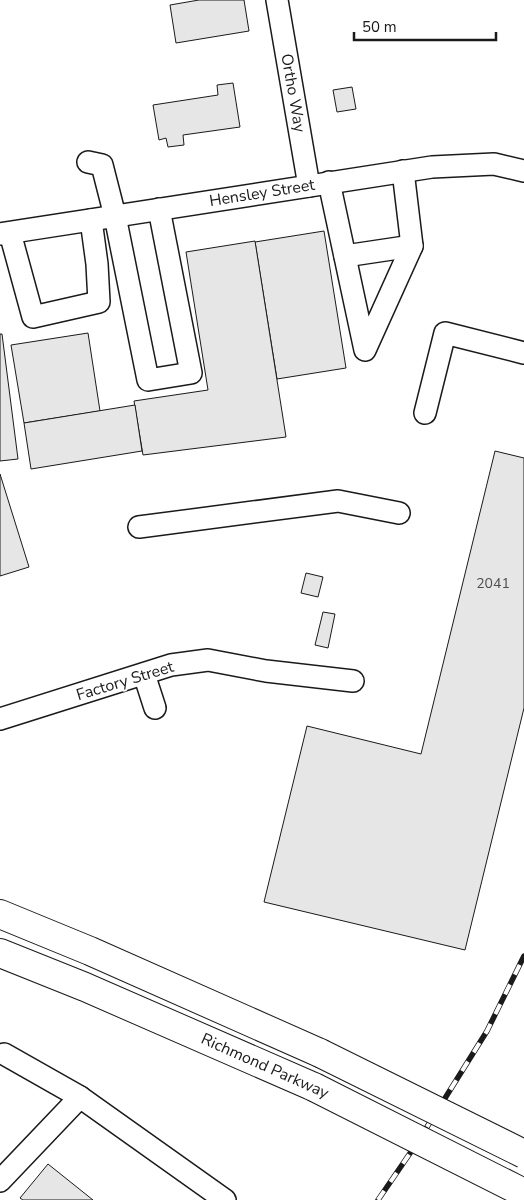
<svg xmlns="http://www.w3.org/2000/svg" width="524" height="1200" font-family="'Nunito Sans',sans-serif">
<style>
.building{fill:#e6e6e6;stroke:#1a1a1a}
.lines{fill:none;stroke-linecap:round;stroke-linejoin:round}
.minor-casing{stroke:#1a1a1a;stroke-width:24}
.highway-casing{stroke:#1a1a1a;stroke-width:30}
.minor{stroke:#fff;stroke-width:21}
.highway{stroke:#fff;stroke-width:28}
.rail-casing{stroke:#1a1a1a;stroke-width:5.5}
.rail{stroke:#fff;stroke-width:4;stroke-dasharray:11;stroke-linecap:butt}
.highway-bridge-casing{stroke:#1a1a1a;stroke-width:30;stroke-linecap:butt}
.highway-bridge{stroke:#fff;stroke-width:28}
.labels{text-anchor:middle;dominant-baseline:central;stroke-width:4;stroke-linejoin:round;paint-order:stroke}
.number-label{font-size:14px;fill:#4d4d4d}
.street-label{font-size:16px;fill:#1a1a1a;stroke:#fff}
</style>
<rect width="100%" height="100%" fill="#fff"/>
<g class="building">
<polygon points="199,0 244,0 249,31 176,43 170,5"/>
<polygon points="233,83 240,127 183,135 184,145 168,147 166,138 159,140 153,105 218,95 217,85"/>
<polygon points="352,87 356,109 337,112 333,90"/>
<polygon points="324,231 346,368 277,379 255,242"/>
<polygon points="255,241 286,437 143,455 134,401 208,390 186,252"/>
<polygon points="88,333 100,411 24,423 11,345"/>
<polygon points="0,334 2,334 18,459 0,461"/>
<polygon points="135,405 142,451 31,469 24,423"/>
<polygon points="495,451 524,458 524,708 465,950 264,902 307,726 421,754"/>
<polygon points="0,474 29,567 0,576"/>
<polygon points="306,573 323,577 318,597 301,593"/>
<polygon points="323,612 335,614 328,648 315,645"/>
<polygon points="48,1164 93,1200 23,1200 20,1198"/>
</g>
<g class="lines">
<g class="minor-casing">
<g id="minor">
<polyline points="277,0 309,186"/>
<polyline points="88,162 102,165 115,216 148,380 191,373 159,209"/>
<polyline points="329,182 365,350 412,246 403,171"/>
<polyline points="10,233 33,317 99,302 97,264 91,220"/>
<polyline points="0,234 432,167 494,164 524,171"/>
<polyline points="345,256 412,246"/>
<polyline points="425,413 445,333 524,353"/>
<polyline points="139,527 338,501 399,513"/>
<polyline points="144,674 155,708"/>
<polyline points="0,719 171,665 208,660 266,671 353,681"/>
<polyline points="4,1054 80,1097"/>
<polyline points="0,1181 80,1097 225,1200"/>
</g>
</g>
<g class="highway-casing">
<g id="highway">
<polyline points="0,914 90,951 320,1053"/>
<polyline points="0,953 85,987 314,1087"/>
</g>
</g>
<use href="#minor" class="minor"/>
<use href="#highway" class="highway"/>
<g class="rail-casing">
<polyline id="rail" points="378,1200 417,1143 487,1031 524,956"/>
</g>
<use href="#rail" class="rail"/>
<g class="highway-bridge-casing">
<g id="highway-bridge">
<polyline points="320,1053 524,1154"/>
<polyline points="314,1087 524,1193"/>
</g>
</g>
<use href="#highway-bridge" class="highway-bridge"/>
</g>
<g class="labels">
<g class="number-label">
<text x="493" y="583">2041</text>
</g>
<g class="street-label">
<text transform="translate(293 93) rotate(80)">Ortho Way</text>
<text transform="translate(262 193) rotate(-9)">Hensley Street</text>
<text transform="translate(125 681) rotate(-17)">Factory Street</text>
<text transform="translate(265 1066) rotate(24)">Richmond Parkway</text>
</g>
</g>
<path d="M354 32v8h142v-8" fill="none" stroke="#1a1a1a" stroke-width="2.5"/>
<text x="362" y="32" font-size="15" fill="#1a1a1a" stroke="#ffffff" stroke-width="4" paint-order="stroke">50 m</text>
</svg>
